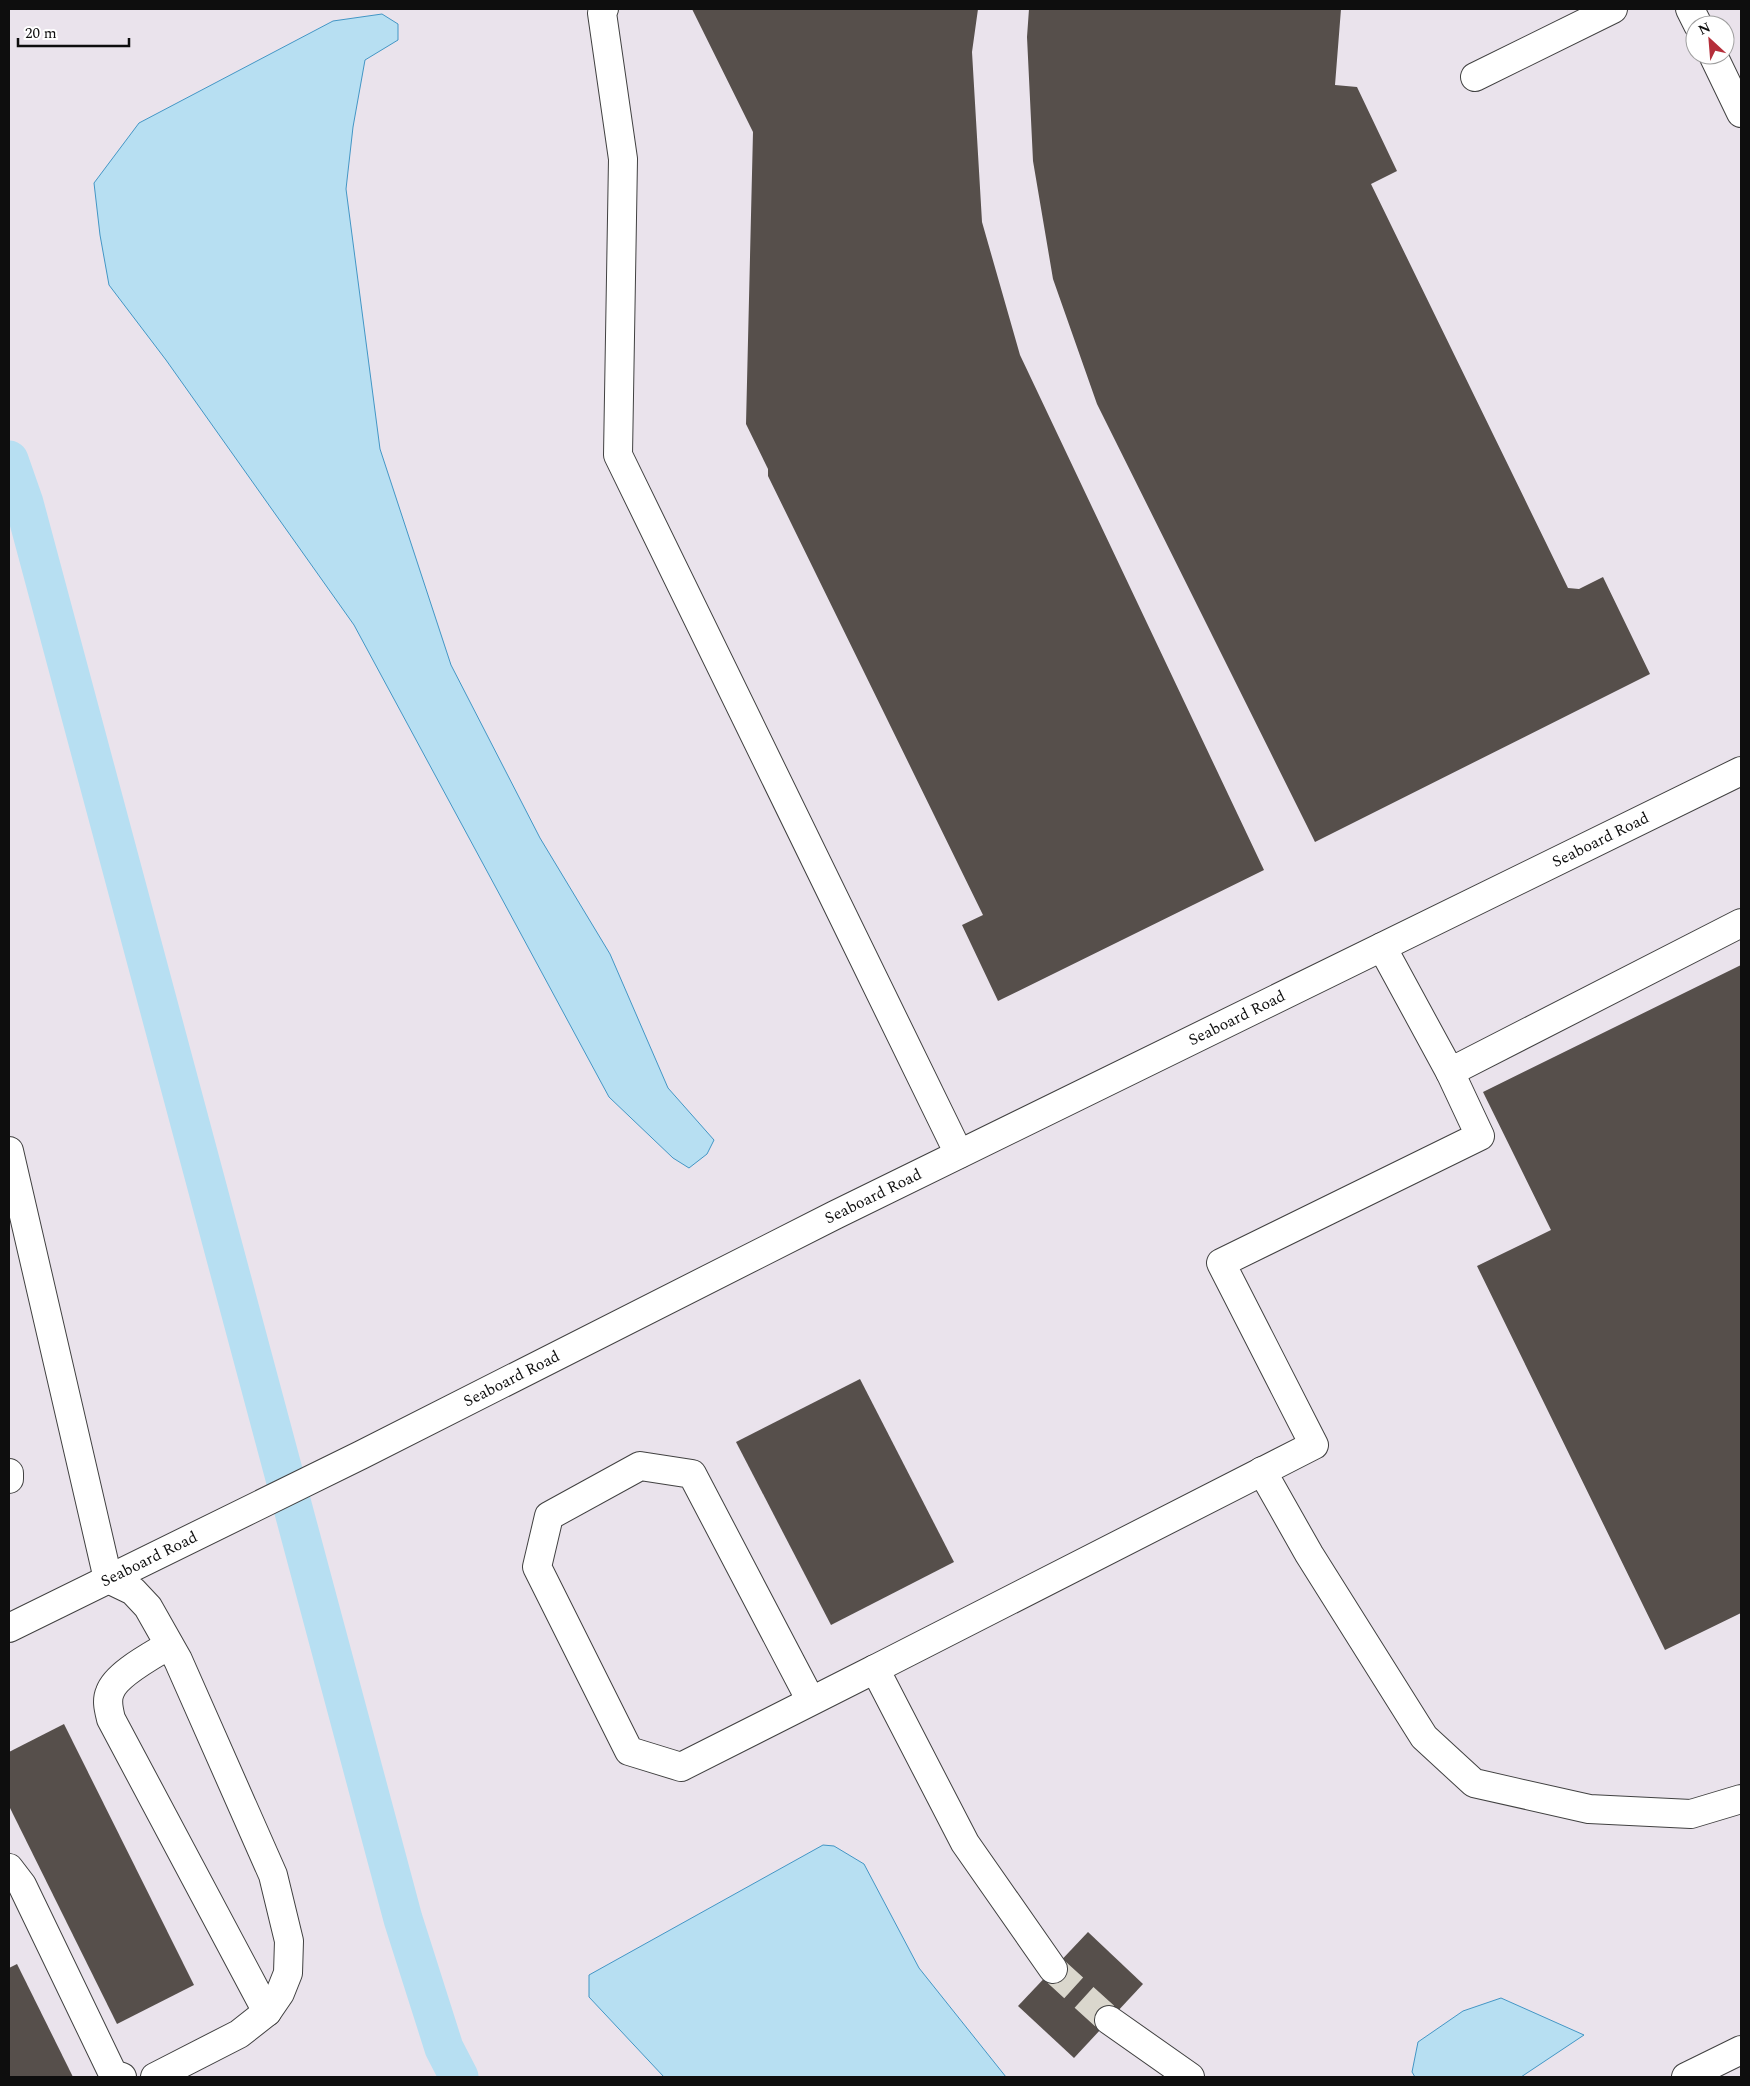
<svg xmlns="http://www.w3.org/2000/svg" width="1750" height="2086" font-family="Spectral,serif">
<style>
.industrial{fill:#eae3ec;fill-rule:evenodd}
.water{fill:#b7dff2;stroke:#4396c5}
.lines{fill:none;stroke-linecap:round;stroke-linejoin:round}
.canal{stroke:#b7dff2;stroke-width:39}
.building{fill:#564f4b}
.minor-tunnel{stroke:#dad7cd;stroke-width:28;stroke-dasharray:28 14;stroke-linecap:butt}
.minor-casing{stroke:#414141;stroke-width:30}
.minor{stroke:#fff;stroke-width:28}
.labels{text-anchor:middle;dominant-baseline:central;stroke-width:5;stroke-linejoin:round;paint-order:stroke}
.street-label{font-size:16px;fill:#0e0e0e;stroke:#fff}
</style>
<rect width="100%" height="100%" fill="#fefbef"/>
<path class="industrial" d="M 9,9 L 1741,9 L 1741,2077 L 9,2077 ZM 1695,25 L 1725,25 L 1725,55 L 1695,55 Z"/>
<g class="water">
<polygon points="382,14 398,24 398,40 365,60 353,127 346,189 380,449 451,665 540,838 610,954 668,1088 714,1140 707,1154 689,1168 673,1158 609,1097 354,625 166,360 109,285 100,235 94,183 139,123 333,21"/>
<polygon points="823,1845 834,1846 864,1864 919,1968 1006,2077 664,2077 589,1997 589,1975"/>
<polygon points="1501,1998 1584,2035 1521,2077 1415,2077 1412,2072 1418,2042 1463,2011"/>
</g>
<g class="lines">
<polyline class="canal" points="9,460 24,503 403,1919 444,2048 459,2077"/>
</g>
<g class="building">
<polygon points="692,9 978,9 972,52 982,222 1020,355 1264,870 998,1001 962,925 983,915 768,476 768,469 746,424 753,132"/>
<polygon points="1029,9 1341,9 1335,85 1357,87 1397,171 1371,184 1568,588 1579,589 1603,577 1650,674 1315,842 1097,404 1053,279 1033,161 1027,37"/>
<polygon points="1741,965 1741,1613 1665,1650 1477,1266 1551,1230 1483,1092"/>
<polygon points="860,1379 954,1562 831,1625 736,1442"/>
<polygon points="64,1724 194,1985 117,2024 9,1806 9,1752"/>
<polygon points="1088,1932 1143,1984 1074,2058 1018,2006"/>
<polygon points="17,1964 73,2077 9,2077 9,1968"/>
</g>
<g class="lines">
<polyline class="minor-tunnel" points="1053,1969 1109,2020"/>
<g class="minor-casing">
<g id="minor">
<polyline points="604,9 602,13 623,159 618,455 959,1154"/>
<polyline points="1690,9 1698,25"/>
<polyline points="1713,55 1741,113"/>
<polyline points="1475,77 1613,9"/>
<polyline points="1382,947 1450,1072 1741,923"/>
<polyline points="9,1151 108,1579"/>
<polyline points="1262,1471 1309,1554 1424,1737 1474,1783 1589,1809 1691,1814 1741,1799"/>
<polyline points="9,1473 9,1479"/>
<polyline points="108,1579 133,1591 148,1607 178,1660 273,1875 289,1941 288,1973 280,1993 267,2012 239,2034 155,2077"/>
<path id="s1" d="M 9,1628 L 361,1455 L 835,1215 L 1741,771"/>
<path d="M 169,1645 C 153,1655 116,1674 110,1692 C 106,1701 109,1710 111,1719 L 267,2012"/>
<polyline points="811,1701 692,1474 640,1466 549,1516 537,1567 629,1751 681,1767 875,1669"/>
<polyline points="9,1868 22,1885 113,2074 122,2077"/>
<polyline points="1053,1969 965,1843 875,1669 1314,1445 1221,1263 1480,1136 1450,1072"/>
<polyline points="1109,2020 1190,2077"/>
<polyline points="1686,2077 1741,2050"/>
</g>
</g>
<use href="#minor" class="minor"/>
</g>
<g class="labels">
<g class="street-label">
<text stroke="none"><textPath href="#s1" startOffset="1776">Seaboard Road</textPath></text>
<text stroke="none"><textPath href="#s1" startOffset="1371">Seaboard Road</textPath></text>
<text stroke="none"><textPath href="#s1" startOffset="966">Seaboard Road</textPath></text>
<text stroke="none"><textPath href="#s1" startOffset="561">Seaboard Road</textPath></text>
<text stroke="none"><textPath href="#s1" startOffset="156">Seaboard Road</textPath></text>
</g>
</g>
<rect width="1750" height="2086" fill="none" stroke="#0e0e0e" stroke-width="20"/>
<g transform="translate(1710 40) rotate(334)"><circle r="24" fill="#ffffff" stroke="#9f9f9f"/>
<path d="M0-4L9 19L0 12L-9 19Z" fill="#b52e3a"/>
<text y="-8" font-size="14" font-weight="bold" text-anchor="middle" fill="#0e0e0e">N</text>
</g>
<path d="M18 38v8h111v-8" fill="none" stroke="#0e0e0e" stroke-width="2.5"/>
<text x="25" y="38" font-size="15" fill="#0e0e0e" stroke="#ffffff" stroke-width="4" paint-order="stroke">20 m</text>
</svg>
